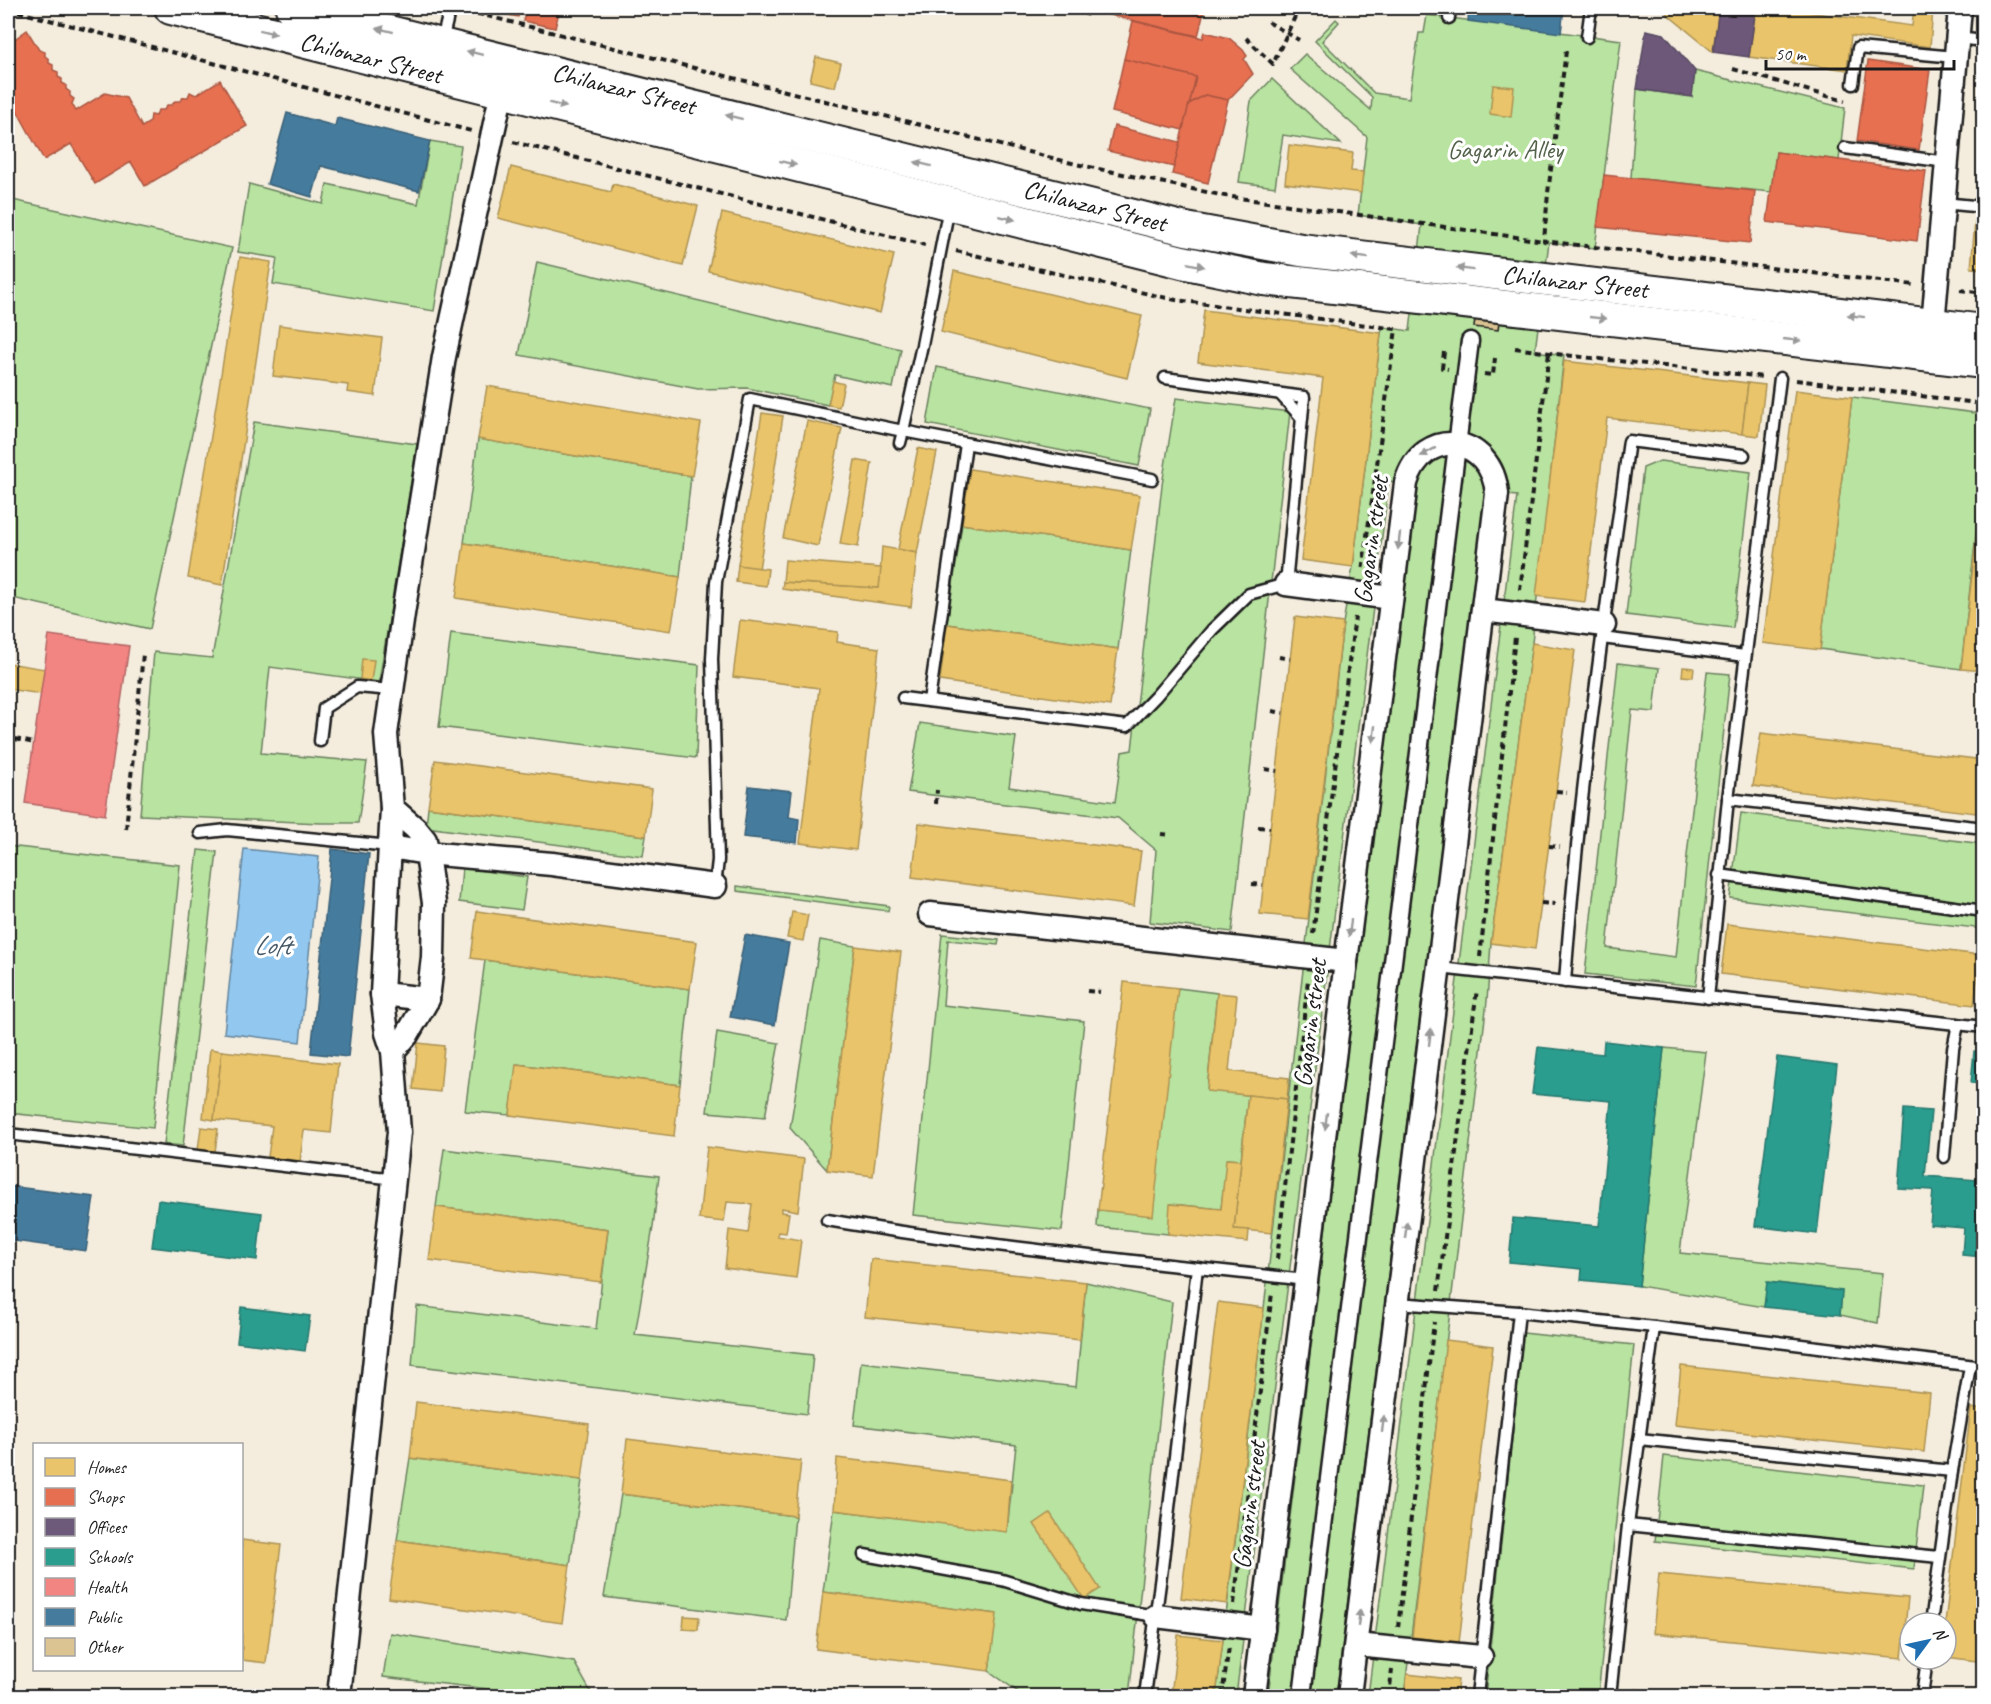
<svg xmlns="http://www.w3.org/2000/svg" width="1991" height="1704" font-family="Caveat,sans-serif">
<style>
.green{fill:#b8e3a0;stroke:#6a805e;stroke-width:1.5}
.water{fill:#92c8f0;stroke:#63839b;stroke-width:1.5}
.homes{fill:#e9c46a;stroke:#ac9253;stroke-width:1.5}
.shops{fill:#e76f51;stroke:#aa5641;stroke-width:1.5}
.offices{fill:#6d597a;stroke:#55475e;stroke-width:1.5}
.schools{fill:#2a9d8f;stroke:#26766c;stroke-width:1.5}
.health{fill:#f28482;stroke:#b26563;stroke-width:1.5}
.public{fill:#457b9d;stroke:#395e76;stroke-width:1.5}
.building{fill:#dbc392;stroke:#1c1c1c;stroke-width:1.5}
.lines{fill:none;stroke-linecap:round;stroke-linejoin:round}
.service-casing{stroke:#1c1c1c;stroke-width:15}
.pedestrian-casing{stroke:#1c1c1c;stroke-width:21}
.minor-casing{stroke:#1c1c1c;stroke-width:27}
.secondary-casing{stroke:#1c1c1c;stroke-width:36}
.path{stroke:#1c1c1c;stroke-width:4;stroke-dasharray:6 4.5;stroke-linecap:butt}
.service{stroke:#fff;stroke-width:10}
.pedestrian{stroke:#fff;stroke-width:16}
.minor{stroke:#fff;stroke-width:22}
.secondary{stroke:#fff;stroke-width:32}
.oneway{fill:#999}
.labels{text-anchor:middle;dominant-baseline:central;stroke-width:6;stroke-linejoin:round;paint-order:stroke}
.street-label{font-size:26px;fill:#1c1c1c;stroke:#fff}
.park-label{font-size:26px;fill:#53624a;stroke:#fff}
.water-label{font-size:27px;font-style:italic;fill:#455866;stroke:#fff}
</style>
<rect width="100%" height="100%" fill="#f4edde"/>
<filter id="ink" filterUnits="userSpaceOnUse"><feTurbulence type="fractalNoise" baseFrequency=".0167" numOctaves="2"/><feDisplacementMap in="SourceGraphic" scale="12" xChannelSelector="R" yChannelSelector="G"/><feConvolveMatrix kernelMatrix="1 2 1 2 8 2 1 2 1" color-interpolation-filters="sRGB"/></filter>
<g filter="url(#ink)">
<g class="green">
<polygon points="1427,15 1621,40 1595,248 1549,242 1535,351 1564,355 1532,643 1491,943 1487,1001 1404,1696 1368,1696 1517,496 1485,493 1336,1696 1268,1696 1417,485 1389,481 1236,1696 1216,1696 1264,1308 1343,623 1353,567 1381,333 1383,327 1410,331 1422,225 1358,215 1367,137 1290,69 1305,54 1371,110 1372,97 1315,41 1336,19 1339,22 1322,41 1374,93 1409,98 1419,33 1424,33"/>
<polygon points="1695,71 1845,108 1839,160 1776,152 1771,192 1631,178 1637,89 1691,97"/>
<polygon points="1272,79 1341,144 1283,135 1275,187 1239,182 1251,101"/>
<polygon points="430,141 461,146 434,311 273,284 277,258 238,252 249,184 323,204 327,184 418,204"/>
<polygon points="8,199 232,248 150,629 8,597"/>
<polygon points="537,262 901,349 893,388 835,375 828,405 747,388 698,389 519,355"/>
<polygon points="937,367 1150,409 1139,466 927,424"/>
<polygon points="1852,397 1983,414 1983,471 1961,669 1820,649"/>
<polygon points="1176,398 1290,412 1232,932 1150,922 1156,850 1118,818 908,792 920,723 1016,737 1009,787 1115,802 1122,752 1132,750 1162,485"/>
<polygon points="254,422 417,444 379,682 270,667 261,753 367,762 358,823 321,823 140,815 154,652 212,658"/>
<polygon points="478,439 691,476 680,577 464,543"/>
<polygon points="1660,461 1751,472 1733,628 1626,615 1643,468"/>
<polygon points="962,524 1131,550 1118,649 947,624"/>
<polygon points="451,633 699,665 696,758 439,727"/>
<polygon points="1618,663 1659,668 1654,712 1632,710 1607,948 1676,957 1707,672 1730,674 1696,986 1585,974"/>
<polygon points="428,807 646,836 643,856 426,827"/>
<polygon points="1741,813 1983,844 1983,929 1730,898"/>
<polygon points="8,846 180,865 153,1128 8,1113"/>
<polygon points="198,850 217,852 183,1146 164,1144"/>
<polygon points="462,868 527,877 522,910 459,902"/>
<polygon points="737,886 889,906 888,911 737,891"/>
<polygon points="942,934 999,940 998,945 948,940 943,1005 1084,1021 1062,1231 913,1215"/>
<polygon points="820,940 855,946 827,1170 790,1128"/>
<polygon points="485,960 690,989 680,1085 517,1064 510,1115 465,1111"/>
<polygon points="1178,988 1217,993 1207,1090 1248,1095 1241,1160 1227,1159 1221,1209 1171,1204 1168,1234 1097,1227 1098,1210"/>
<polygon points="717,1032 779,1043 765,1117 707,1112"/>
<polygon points="1664,1048 1706,1052 1680,1253 1883,1273 1878,1323 1840,1315 1842,1291 1768,1282 1764,1307 1639,1286"/>
<polygon points="444,1149 659,1176 653,1227 635,1335 813,1355 807,1414 412,1365 417,1306 596,1329 608,1229 436,1207"/>
<polygon points="1086,1282 1172,1302 1129,1696 1018,1696 1018,1692 989,1671 996,1614 823,1592 834,1510 1007,1531 1016,1445 854,1425 861,1362 1076,1387"/>
<polygon points="1523,1333 1634,1345 1598,1696 1485,1696"/>
<polygon points="1664,1456 1923,1485 1914,1569 1655,1541"/>
<polygon points="410,1458 582,1480 570,1565 397,1540"/>
<polygon points="621,1494 795,1516 786,1620 604,1597"/>
<polygon points="390,1633 574,1662 593,1696 551,1696 383,1677"/>
</g>
<polygon class="water" points="244,849 319,857 300,1042 224,1033"/>
<g class="homes">
<polygon points="1665,8 1719,8 1713,52 1667,14"/>
<polygon points="1756,8 1777,8 1912,26 1914,8 1933,9 1930,47 1851,36 1847,70 1749,57"/>
<polygon points="816,57 841,63 835,87 810,81"/>
<polygon points="1493,85 1514,87 1511,117 1490,114"/>
<polygon points="1289,145 1353,153 1351,171 1363,172 1361,193 1285,183"/>
<polygon points="511,167 611,192 613,184 698,206 683,266 498,218"/>
<polygon points="722,213 894,255 880,313 708,271"/>
<polygon points="1975,222 1984,223 1984,269 1971,268"/>
<polygon points="240,257 271,262 222,585 188,578"/>
<polygon points="954,271 1142,316 1127,378 941,332"/>
<polygon points="1204,310 1381,333 1353,567 1301,560 1323,378 1198,362"/>
<polygon points="279,325 382,338 375,396 347,392 348,385 273,376"/>
<polygon points="1564,361 1748,383 1742,434 1607,418 1585,602 1536,596"/>
<polygon points="833,381 844,384 839,407 828,405"/>
<polygon points="1748,383 1765,385 1759,436 1742,434"/>
<polygon points="487,386 701,423 692,476 478,439"/>
<polygon points="1795,390 1852,397 1820,650 1763,643"/>
<polygon points="762,413 783,416 759,569 738,565"/>
<polygon points="807,421 842,428 818,546 783,538"/>
<polygon points="918,448 937,452 917,553 898,549"/>
<polygon points="855,460 872,463 858,547 840,544"/>
<polygon points="970,469 1140,495 1131,550 962,524"/>
<polygon points="1984,471 1984,671 1961,669"/>
<polygon points="464,543 680,577 671,631 456,598"/>
<polygon points="882,547 917,553 911,607 782,589 783,582 879,588"/>
<polygon points="785,560 881,568 879,588 783,582"/>
<polygon points="738,565 768,569 766,586 736,582"/>
<polygon points="1295,617 1343,623 1308,919 1260,914"/>
<polygon points="740,620 838,632 837,642 879,648 856,850 800,843 819,688 733,677"/>
<polygon points="947,624 1118,649 1110,706 940,681"/>
<polygon points="1532,643 1575,650 1535,949 1491,943"/>
<polygon points="362,659 374,660 371,681 360,679"/>
<polygon points="8,663 45,669 41,694 8,689"/>
<polygon points="1683,667 1694,668 1693,677 1682,676"/>
<polygon points="1761,733 1984,760 1984,814 1753,786"/>
<polygon points="435,760 652,789 646,836 428,807"/>
<polygon points="919,823 1141,851 1134,906 912,877"/>
<polygon points="477,911 697,942 690,989 471,958"/>
<polygon points="792,912 808,915 803,941 787,938"/>
<polygon points="1727,924 1980,955 1974,1005 1721,974"/>
<polygon points="855,946 901,952 873,1176 827,1170"/>
<polygon points="1124,982 1178,988 1153,1216 1098,1210"/>
<polygon points="1217,993 1237,995 1229,1071 1289,1078 1287,1099 1207,1091"/>
<polygon points="418,1043 444,1046 440,1092 413,1089"/>
<polygon points="210,1049 222,1051 214,1120 203,1118"/>
<polygon points="222,1051 338,1064 331,1133 304,1130 300,1161 268,1157 272,1126 214,1120"/>
<polygon points="516,1064 680,1085 674,1136 510,1115"/>
<polygon points="1248,1095 1287,1099 1272,1233 1234,1229"/>
<polygon points="201,1127 218,1129 215,1152 198,1150"/>
<polygon points="707,1147 804,1159 798,1211 781,1208 781,1212 789,1213 786,1233 778,1232 777,1236 801,1240 796,1278 725,1268 729,1230 748,1233 752,1204 727,1202 724,1222 699,1219"/>
<polygon points="1226,1159 1241,1160 1234,1229 1249,1230 1248,1242 1168,1234 1170,1204 1221,1209"/>
<polygon points="436,1207 608,1229 601,1282 429,1260"/>
<polygon points="871,1259 1086,1282 1080,1340 865,1317"/>
<polygon points="1218,1302 1264,1308 1227,1604 1181,1598"/>
<polygon points="1446,1340 1493,1346 1459,1643 1412,1637"/>
<polygon points="1681,1366 1930,1393 1924,1452 1675,1425"/>
<polygon points="416,1402 589,1424 582,1480 410,1458"/>
<polygon points="1971,1408 1984,1410 1984,1662 1946,1657 1945,1623"/>
<polygon points="627,1439 801,1461 795,1516 621,1494"/>
<polygon points="837,1458 1011,1480 1007,1532 834,1510"/>
<polygon points="1050,1513 1100,1589 1084,1599 1034,1524"/>
<polygon points="242,1540 281,1545 266,1663 242,1660"/>
<polygon points="397,1540 570,1565 562,1623 389,1598"/>
<polygon points="1659,1574 1908,1598 1902,1658 1653,1633"/>
<polygon points="823,1592 997,1614 989,1671 816,1649"/>
<polygon points="684,1616 699,1617 698,1630 683,1629"/>
<polygon points="1178,1635 1223,1640 1216,1696 1171,1696"/>
<polygon points="1407,1674 1458,1680 1456,1696 1404,1696"/>
<polygon points="1636,1689 1691,1696 1635,1696"/>
</g>
<g class="shops">
<polygon points="488,8 520,8 518,17 487,11"/>
<polygon points="526,8 560,8 555,28 523,21"/>
<polygon points="1081,8 1205,8 1198,36"/>
<polygon points="1367,8 1414,8 1396,13"/>
<polygon points="1133,21 1203,38 1205,32 1229,38 1243,50 1247,56 1244,59 1253,74 1228,100 1205,95 1189,104 1196,77 1124,59"/>
<polygon points="27,30 39,50 45,52 45,56 49,59 49,63 53,65 53,70 58,72 58,77 62,79 62,83 66,85 66,89 70,92 70,96 74,99 72,104 76,111 105,93 126,98 142,127 150,122 151,115 156,116 158,110 164,110 167,105 172,105 175,101 181,101 183,97 188,97 190,92 196,95 220,80 247,126 145,186 131,162 95,184 71,144 44,160 8,94 8,44"/>
<polygon points="1124,59 1196,77 1183,130 1112,112"/>
<polygon points="1868,61 1930,70 1919,150 1857,141"/>
<polygon points="1205,95 1228,100 1208,183 1172,174 1189,104"/>
<polygon points="1114,126 1180,142 1174,167 1108,151"/>
<polygon points="1776,152 1926,171 1917,241 1767,222"/>
<polygon points="1604,175 1755,191 1750,243 1597,227"/>
</g>
<g class="offices">
<polygon points="1719,8 1756,8 1749,57 1713,52"/>
<polygon points="1646,30 1664,34 1695,71 1692,97 1637,89"/>
</g>
<g class="schools">
<polygon points="1604,1041 1664,1048 1639,1286 1581,1280 1582,1269 1509,1262 1513,1218 1599,1226 1611,1101 1532,1094 1538,1047 1603,1054"/>
<polygon points="1974,1051 1984,1052 1984,1084 1971,1083"/>
<polygon points="1777,1057 1837,1065 1817,1234 1755,1226"/>
<polygon points="1904,1109 1931,1111 1925,1176 1978,1180 1982,1130 1984,1130 1984,1257 1962,1255 1964,1228 1930,1225 1933,1190 1898,1188"/>
<polygon points="158,1200 262,1213 257,1260 152,1247"/>
<polygon points="1767,1282 1842,1291 1840,1315 1764,1307"/>
<polygon points="241,1307 310,1316 305,1351 237,1342"/>
</g>
<polygon class="health" points="49,635 129,646 105,815 25,803"/>
<g class="public">
<polygon points="1469,8 1564,8 1561,33 1468,21"/>
<polygon points="287,113 335,126 337,118 430,141 419,191 321,166 312,197 267,184"/>
<polygon points="749,786 792,791 789,817 799,819 797,843 743,837"/>
<polygon points="332,849 369,854 348,1057 311,1053"/>
<polygon points="745,935 789,943 775,1025 730,1017"/>
<polygon points="8,1186 94,1197 86,1251 8,1240"/>
</g>
<polygon class="building" points="1475,319 1499,322 1498,330 1474,327"/>
<g class="lines">
<g class="service-casing">
<g id="service">
<polyline points="1449,18 1450,8"/>
<polyline points="1587,37 1591,8"/>
<polyline points="1957,38 1984,41"/>
<polyline points="442,41 450,8"/>
<polyline points="1853,84 1858,48 1955,57"/>
<polyline points="1845,148 1946,162"/>
<polyline points="1943,203 1984,207"/>
<polyline points="1280,394 1302,418"/>
<polyline points="900,443 903,431 1152,479"/>
<polyline points="1602,638 1745,656"/>
<polyline points="903,698 1127,726 1156,696 1212,630 1249,594 1286,584 1304,397 1165,378"/>
<polyline points="929,701 966,444"/>
<polyline points="320,741 324,708 357,687 392,690"/>
<polyline points="1728,799 1984,828"/>
<polyline points="200,833 227,830 390,846"/>
<polyline points="1719,875 1984,911"/>
<polyline points="715,886 718,860 712,659 716,582 750,399 903,431 922,345 949,207"/>
<polyline points="1439,968 1984,1027"/>
<path d="M 1565,982 C 1578,801 1604,621 1629,441 L 1744,455"/>
<polyline points="1708,998 1728,799 1780,378"/>
<polyline points="8,1134 395,1179"/>
<polyline points="1944,1157 1953,1049 1958,1024"/>
<path d="M 827,1220 C 985,1247 1146,1262 1306,1280"/>
<polyline points="1397,1303 1519,1312 1654,1327 1984,1367"/>
<polyline points="1639,1439 1952,1471"/>
<polyline points="1628,1525 1939,1557"/>
<polyline points="864,1555 1002,1580 1081,1604 1156,1616"/>
<polyline points="1931,1623 1952,1471 1970,1366"/>
<polyline points="1145,1696 1162,1568 1197,1268"/>
<polyline points="1477,1696 1519,1312"/>
<polyline points="1610,1696 1628,1525 1654,1327"/>
<polyline points="1922,1696 1927,1659"/>
</g>
</g>
<g class="pedestrian-casing">
<polyline id="pedestrian" points="1302,1696 1470,341"/>
</g>
<g class="minor-casing">
<g id="minor">
<polyline points="1933,325 1960,8"/>
<polyline points="1286,584 1391,598"/>
<polyline points="1483,610 1604,625"/>
<polyline points="392,808 416,829 425,840 434,903 433,957 428,999 407,1035 393,1051"/>
<polyline points="391,847 426,853 552,864 715,886"/>
<polyline points="930,914 1346,961"/>
<polyline points="382,994 428,999"/>
<polyline points="1156,1616 1263,1629"/>
<polyline points="1356,1645 1481,1657"/>
<polyline points="339,1696 399,1132 393,1051 387,1033 382,994 392,808 386,734 403,614 444,357 502,91"/>
<path d="M 1254,1696 L 1406,483 C 1422,425 1492,434 1497,494 L 1349,1696"/>
</g>
</g>
<g class="secondary-casing">
<g id="secondary">
<polyline points="171,8 1182,262 1264,279 1984,362"/>
<polyline points="292,8 1186,229 1301,250 1984,331"/>
</g>
</g>
<g class="path">
<polyline points="8,9 471,131"/>
<polyline points="467,11 1076,164 1225,196 1544,241"/>
<polyline points="1086,16 1088,8"/>
<polyline points="1268,22 1299,40"/>
<polyline points="1246,38 1273,64 1299,8"/>
<polyline points="1566,51 1548,193 1544,241 1914,285"/>
<polyline points="1733,69 1845,101"/>
<polyline points="513,142 925,245"/>
<polyline points="956,251 1176,300 1396,329 1362,571"/>
<polyline points="1960,290 1984,293"/>
<polyline points="1515,348 1564,355 1764,377"/>
<polyline points="1444,352 1442,368 1448,369"/>
<polyline points="1484,374 1493,375 1495,358"/>
<polyline points="1796,380 1984,404"/>
<polyline points="1520,590 1549,353"/>
<polyline points="1279,657 1290,659"/>
<polyline points="1272,711 1283,713"/>
<polyline points="15,739 34,743"/>
<polyline points="1265,769 1277,771"/>
<polyline points="1556,791 1567,792"/>
<polyline points="936,804 937,790"/>
<polyline points="1258,827 1270,828"/>
<polyline points="126,829 143,654"/>
<polyline points="1161,834 1171,835"/>
<polyline points="1549,846 1560,847"/>
<polyline points="1252,884 1263,885"/>
<polyline points="1541,903 1555,904"/>
<polyline points="1313,934 1355,617"/>
<polyline points="1480,957 1515,637"/>
<polyline points="1087,991 1100,992"/>
<polyline points="1277,1259 1308,980"/>
<polyline points="1438,1291 1477,989"/>
<polyline points="1234,1604 1272,1293"/>
<polyline points="1398,1627 1434,1322"/>
<polyline points="1222,1696 1229,1647"/>
<polyline points="1389,1696 1392,1670"/>
</g>
<use href="#service" class="service"/>
<use href="#pedestrian" class="pedestrian"/>
<use href="#minor" class="minor"/>
<use href="#secondary" class="secondary"/>
</g>
<defs><path id="oneway-solid" d="M-6-.8H1V-3.2L6.5 0L1 3.2V.8H-6Z" transform="scale(1.5)"/></defs>
<g class="oneway">
<use href="#oneway-solid" transform="translate(385 30) rotate(-166)"/>
<use href="#oneway-solid" transform="translate(268 32) rotate(14)"/>
<use href="#oneway-solid" transform="translate(475 53) rotate(-166)"/>
<use href="#oneway-solid" transform="translate(558 105) rotate(14)"/>
<use href="#oneway-solid" transform="translate(734 117) rotate(-166)"/>
<use href="#oneway-solid" transform="translate(788 163) rotate(14)"/>
<use href="#oneway-solid" transform="translate(923 164) rotate(-166)"/>
<use href="#oneway-solid" transform="translate(1007 218) rotate(14)"/>
<use href="#oneway-solid" transform="translate(1360 257) rotate(-173)"/>
<use href="#oneway-solid" transform="translate(1196 265) rotate(12)"/>
<use href="#oneway-solid" transform="translate(1465 269) rotate(-173)"/>
<use href="#oneway-solid" transform="translate(1856 316) rotate(-173)"/>
<use href="#oneway-solid" transform="translate(1598 318) rotate(6)"/>
<use href="#oneway-solid" transform="translate(1792 340) rotate(6)"/>
<use href="#oneway-solid" transform="translate(1428 452) rotate(151)"/>
<use href="#oneway-solid" transform="translate(1399 541) rotate(97)"/>
<use href="#oneway-solid" transform="translate(1374 734) rotate(97)"/>
<use href="#oneway-solid" transform="translate(1350 928) rotate(97)"/>
<use href="#oneway-solid" transform="translate(1430 1037) rotate(-83)"/>
<use href="#oneway-solid" transform="translate(1326 1121) rotate(97)"/>
<use href="#oneway-solid" transform="translate(1406 1230) rotate(-83)"/>
<use href="#oneway-solid" transform="translate(1383 1424) rotate(-83)"/>
<use href="#oneway-solid" transform="translate(1359 1618) rotate(-83)"/>
</g>
</g>
<g class="labels">
<g class="street-label">
<text transform="translate(371 58) rotate(14)">Chilonzar Street</text>
<text transform="translate(624 89) rotate(14)">Chilanzar Street</text>
<text transform="translate(1095 206) rotate(14)">Chilanzar Street</text>
<text transform="translate(1575 282) rotate(6)">Chilanzar Street</text>
<text transform="translate(1371 540) rotate(-82)">Gagarin street</text>
<text transform="translate(1310 1023) rotate(-83)">Gagarin street</text>
<text transform="translate(1249 1505) rotate(-83)">Gagarin street</text>
</g>
<g class="park-label">
<text x="1505" y="149">Gagarin Alley</text>
</g>
<g class="water-label">
<text x="272" y="945">Loft</text>
</g>
</g>
<rect width="1991" height="1704" fill="none" stroke="#fff" stroke-width="30"/>
<rect x="15" y="15" width="1961" height="1674" fill="none" stroke="#1c1c1c" stroke-width="2" filter="url(#ink)"/>
<rect x="33" y="1443" width="210" height="228" fill="#ffffff" stroke="#a4a4a4" stroke-width="1.5"/>
<rect x="45" y="1458" width="30" height="18" fill="#e9c46a" stroke="#a4a4a4" stroke-width="1.5"/>
<text x="87" y="1473" font-size="18" fill="#1c1c1c">Homes</text>
<rect x="45" y="1488" width="30" height="18" fill="#e76f51" stroke="#a4a4a4" stroke-width="1.5"/>
<text x="87" y="1503" font-size="18" fill="#1c1c1c">Shops</text>
<rect x="45" y="1518" width="30" height="18" fill="#6d597a" stroke="#a4a4a4" stroke-width="1.5"/>
<text x="87" y="1533" font-size="18" fill="#1c1c1c">Offices</text>
<rect x="45" y="1548" width="30" height="18" fill="#2a9d8f" stroke="#a4a4a4" stroke-width="1.5"/>
<text x="87" y="1563" font-size="18" fill="#1c1c1c">Schools</text>
<rect x="45" y="1578" width="30" height="18" fill="#f28482" stroke="#a4a4a4" stroke-width="1.5"/>
<text x="87" y="1593" font-size="18" fill="#1c1c1c">Health</text>
<rect x="45" y="1608" width="30" height="18" fill="#457b9d" stroke="#a4a4a4" stroke-width="1.5"/>
<text x="87" y="1623" font-size="18" fill="#1c1c1c">Public</text>
<rect x="45" y="1638" width="30" height="18" fill="#dbc392" stroke="#a4a4a4" stroke-width="1.5"/>
<text x="87" y="1653" font-size="18" fill="#1c1c1c">Other</text>
<g transform="translate(1928 1641) rotate(57)"><circle r="28" fill="#ffffff" stroke="#a4a4a4" stroke-width="1.5"/>
<path d="M0-4.5L10 22L0 15L-10 22Z" fill="#1f6fb2"/>
<text y="-9" font-size="16" font-weight="bold" text-anchor="middle" fill="#1c1c1c">N</text>
</g>
<path d="M1766 60v9h188v-9" fill="none" stroke="#1c1c1c" stroke-width="3"/>
<text x="1775" y="60" font-size="18" fill="#1c1c1c" stroke="#ffffff" stroke-width="4.5" paint-order="stroke">50 m</text>
</svg>
